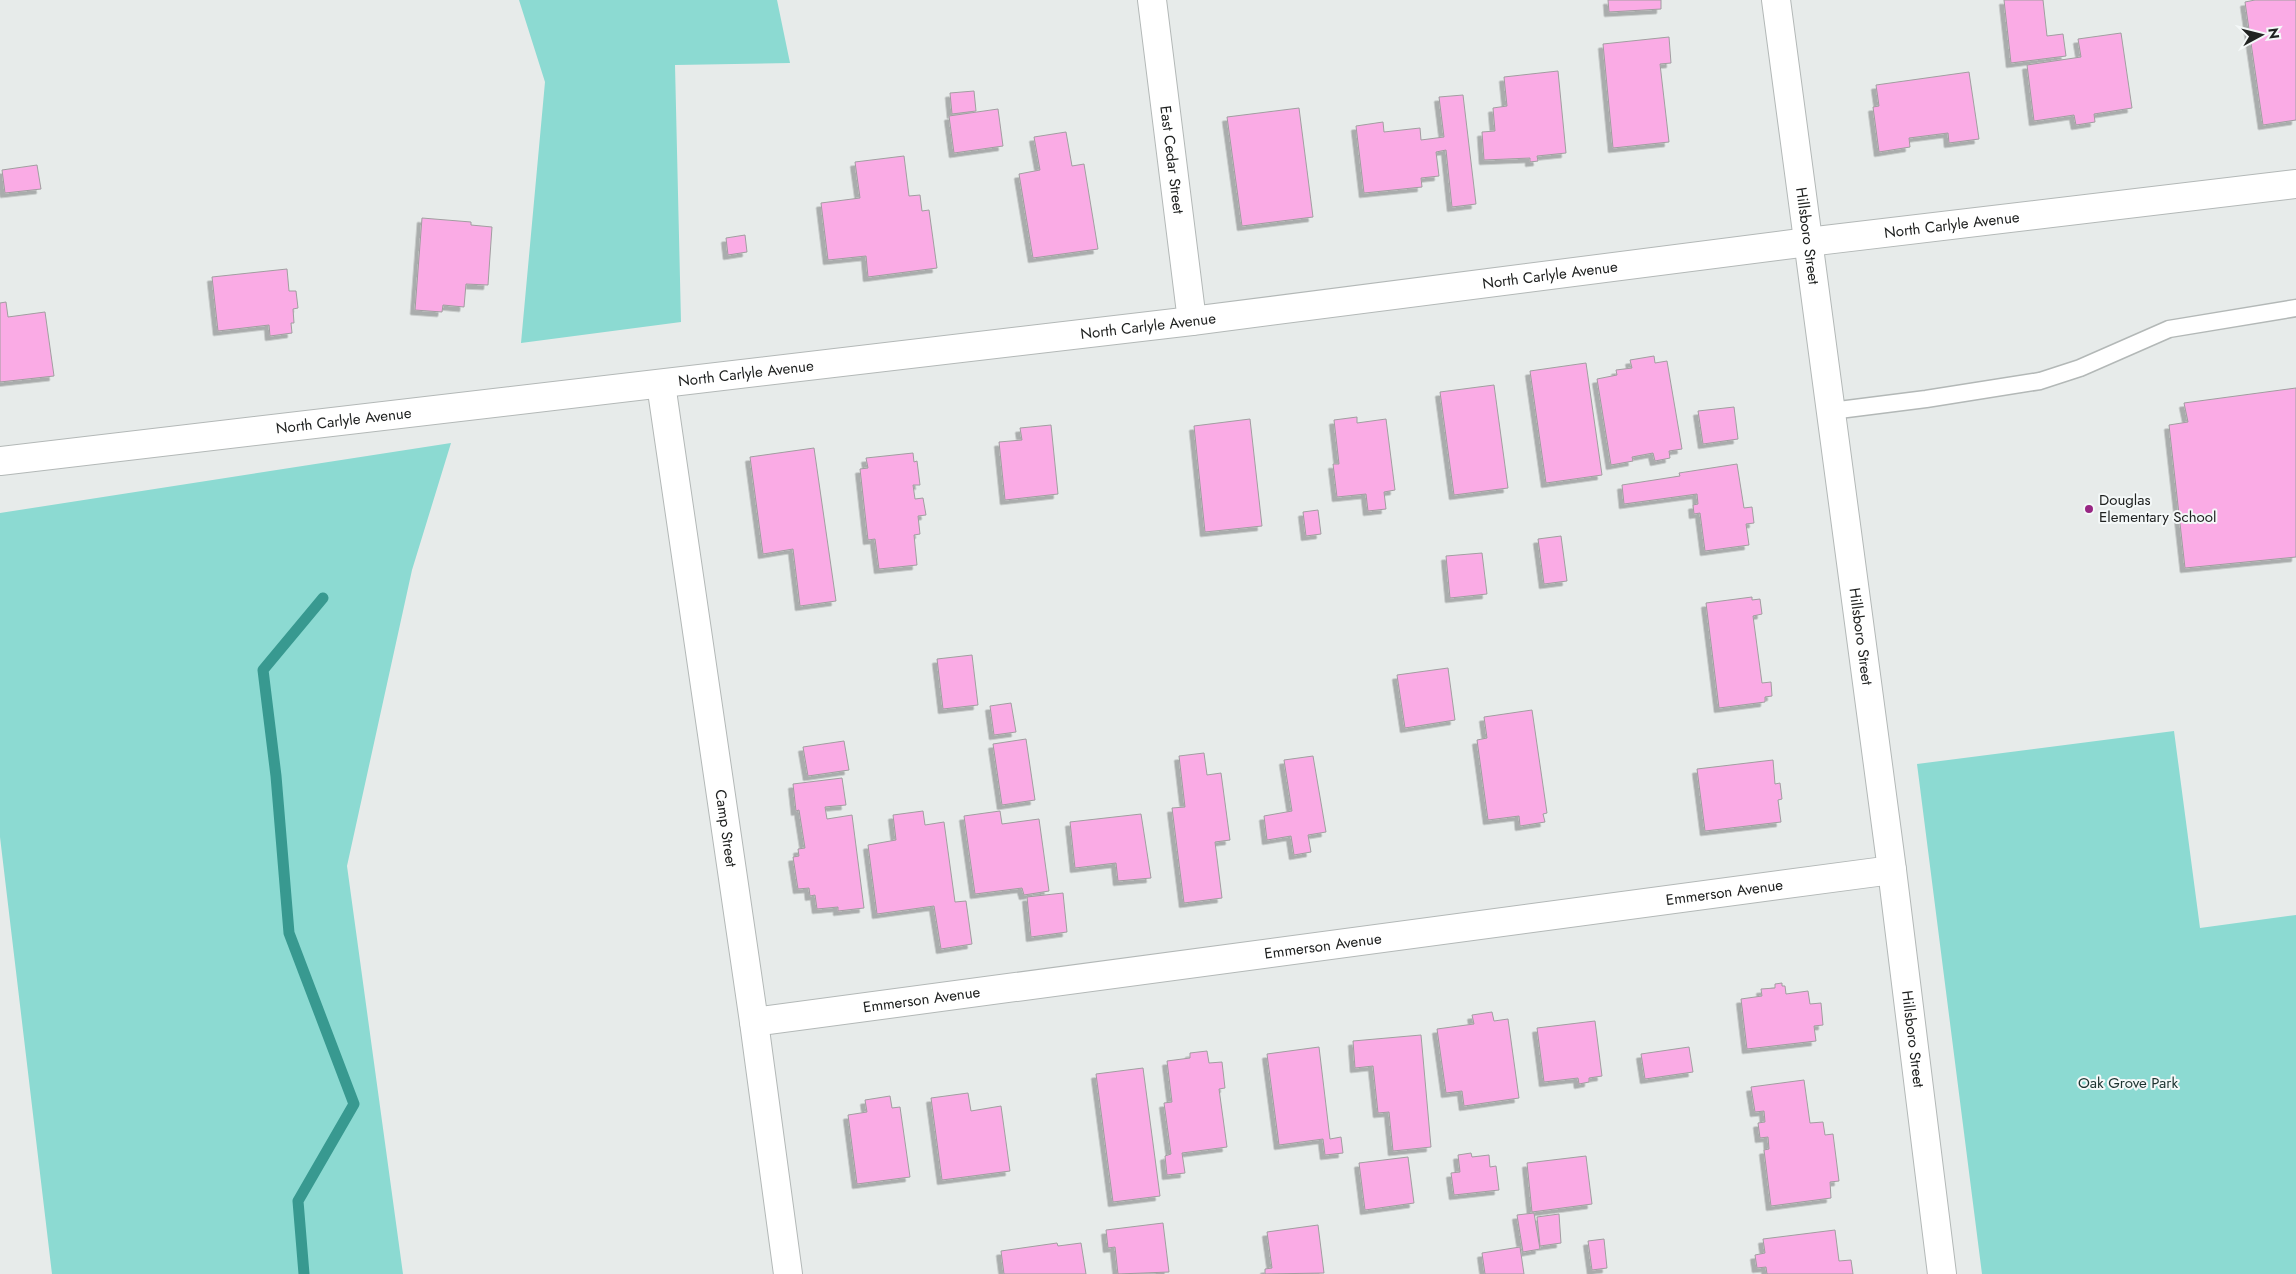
<svg xmlns="http://www.w3.org/2000/svg" width="2296" height="1274" font-family="Jost,sans-serif">
<style>
.green{fill:#8cdad2}
.lines{fill:none;stroke-linecap:round;stroke-linejoin:round}
.stream{stroke:#389990;stroke-width:11}
.building{fill:#faabe5;stroke:#a19ea0;filter:url(#shadow)}
.service-casing{stroke:#b3b8b7;stroke-width:19}
.minor-casing{stroke:#b3b8b7;stroke-width:30}
.service{stroke:#fff;stroke-width:16}
.minor{stroke:#fff;stroke-width:28}
.poi-dot{fill:#982683;stroke:#f4f8f8;stroke-width:2}
.labels{text-anchor:middle;dominant-baseline:central;stroke-width:4;stroke-linejoin:round;paint-order:stroke}
.street-label{font-size:15px;fill:#202221;stroke:#f4f8f8}
.poi-label{font-size:15px;fill:#202221;stroke:#f4f8f8;text-anchor:start}
.park-label{font-size:15px;fill:#1b322f;stroke:#f4f8f8}
</style>
<defs>
<filter id="shadow"><feDropShadow dx="-4.5" dy="4.5" stdDeviation="0" flood-color="#0004"/></filter>
</defs>
<rect width="100%" height="100%" fill="#e7ebea"/>
<g class="green">
<polygon points="519,0 777,0 790,63 675,65 681,322 521,343 545,82"/>
<polygon points="451,443 412,570 347,866 403,1274 52,1274 0,837 0,513"/>
<polygon points="2174,731 2200,928 2296,915 2296,1274 1982,1274 1917,764"/>
</g>
<g class="lines">
<polyline class="stream" points="304,1274 298,1201 354,1104 289,933 276,776 263,670 323,598"/>
</g>
<g class="building">
<polygon points="1608,0 1661,0 1661,9 1609,12"/>
<polygon points="2004,0 2043,0 2047,36 2063,34 2066,56 2011,63"/>
<polygon points="2255,0 2296,0 2296,120 2263,125 2245,2"/>
<polygon points="2121,33 2132,108 2094,114 2095,122 2076,125 2074,115 2034,121 2027,65 2081,57 2078,39"/>
<polygon points="1669,37 1671,63 1660,64 1669,142 1613,148 1603,44"/>
<polygon points="1558,71 1566,153 1537,156 1538,161 1530,162 1530,158 1484,160 1482,132 1495,131 1493,108 1507,106 1504,77"/>
<polygon points="1969,72 1979,139 1949,143 1948,133 1909,138 1910,147 1879,152 1873,107 1879,106 1876,85"/>
<polygon points="974,91 976,111 952,114 950,93"/>
<polygon points="1463,95 1476,204 1452,207 1446,150 1436,152 1439,176 1421,178 1422,187 1364,193 1356,126 1383,122 1384,132 1420,128 1421,140 1444,137 1439,97"/>
<polygon points="1299,108 1313,217 1242,226 1227,117"/>
<polygon points="998,109 1003,146 954,153 949,116"/>
<polygon points="1066,132 1072,166 1084,164 1098,249 1033,258 1019,174 1040,170 1034,137"/>
<polygon points="904,156 909,196 920,195 922,211 929,210 937,268 868,277 866,256 828,260 821,203 860,198 855,162"/>
<polygon points="37,165 41,189 5,193 2,170"/>
<polygon points="422,218 471,222 471,225 492,227 488,285 466,284 464,307 443,305 442,312 415,310"/>
<polygon points="745,235 747,252 728,255 726,238"/>
<polygon points="287,269 289,291 296,291 298,308 293,309 294,323 291,323 292,333 270,336 269,325 218,331 212,277"/>
<polygon points="6,302 8,317 45,312 54,376 0,382 0,303"/>
<polygon points="1654,356 1655,363 1667,361 1682,449 1669,451 1670,458 1655,461 1653,453 1632,457 1633,461 1611,465 1597,379 1617,375 1616,370 1632,368 1630,360"/>
<polygon points="1586,363 1602,475 1546,483 1530,371"/>
<polygon points="1494,385 1508,488 1454,495 1440,392"/>
<polygon points="2296,388 2296,557 2185,568 2169,425 2188,422 2184,403"/>
<polygon points="1734,407 1738,439 1703,444 1698,411"/>
<polygon points="1357,417 1357,423 1386,419 1395,490 1384,492 1386,509 1368,511 1366,494 1337,497 1333,464 1339,464 1334,420"/>
<polygon points="1250,419 1262,526 1205,532 1194,426"/>
<polygon points="1051,425 1058,494 1005,500 999,442 1022,440 1020,428"/>
<polygon points="814,448 836,601 800,606 793,549 763,554 750,457"/>
<polygon points="913,453 914,462 917,461 920,485 913,485 915,499 923,498 926,515 918,516 920,534 914,535 917,565 879,569 875,539 868,540 860,469 868,468 866,458"/>
<polygon points="1737,464 1744,508 1752,507 1754,523 1746,524 1749,545 1705,551 1700,513 1694,514 1693,505 1698,504 1697,494 1624,504 1622,485 1680,476 1679,473"/>
<polygon points="1318,510 1321,534 1306,536 1303,512"/>
<polygon points="1561,536 1567,581 1544,584 1538,539"/>
<polygon points="1482,553 1487,594 1450,598 1446,556"/>
<polygon points="1752,597 1752,600 1760,599 1762,614 1753,616 1762,683 1771,682 1772,696 1765,697 1765,702 1719,708 1706,603"/>
<polygon points="972,655 978,705 943,709 937,659"/>
<polygon points="1448,668 1455,720 1405,728 1397,675"/>
<polygon points="1011,703 1016,732 994,735 990,706"/>
<polygon points="1532,710 1547,813 1543,814 1545,822 1520,826 1519,816 1488,820 1477,740 1487,738 1484,717"/>
<polygon points="1026,739 1035,800 1002,805 993,744"/>
<polygon points="844,741 849,770 808,776 803,747"/>
<polygon points="1204,753 1207,775 1221,773 1230,840 1215,842 1222,898 1184,903 1172,808 1185,807 1179,756"/>
<polygon points="1313,756 1326,832 1308,835 1311,852 1294,855 1291,836 1267,840 1264,816 1292,811 1284,760"/>
<polygon points="1773,760 1775,784 1780,783 1782,799 1778,800 1781,822 1705,831 1697,769"/>
<polygon points="842,778 846,805 825,807 827,819 852,815 864,908 838,911 838,907 817,909 815,895 810,896 809,888 798,889 793,857 799,856 798,849 805,848 799,810 796,811 793,784"/>
<polygon points="923,811 925,825 944,822 955,902 966,901 972,944 941,949 934,906 877,914 868,845 896,840 893,815"/>
<polygon points="1000,811 1002,824 1039,819 1049,891 1024,895 1022,888 975,894 964,816"/>
<polygon points="1141,814 1151,878 1118,881 1116,863 1075,868 1070,822"/>
<polygon points="1063,893 1067,932 1031,937 1027,897"/>
<polygon points="1782,983 1782,986 1785,986 1786,994 1808,991 1810,1004 1821,1003 1823,1025 1814,1026 1816,1041 1747,1049 1741,999 1762,996 1761,989 1775,988 1775,984"/>
<polygon points="1492,1012 1494,1021 1508,1019 1519,1098 1464,1106 1462,1091 1446,1093 1437,1029 1474,1024 1472,1015"/>
<polygon points="1595,1021 1602,1076 1589,1078 1589,1082 1579,1084 1578,1078 1544,1082 1537,1028"/>
<polygon points="1421,1035 1431,1147 1393,1151 1389,1112 1378,1113 1373,1066 1355,1068 1353,1041"/>
<polygon points="1319,1047 1330,1139 1341,1137 1343,1153 1325,1155 1323,1139 1279,1145 1267,1054"/>
<polygon points="1689,1047 1693,1072 1645,1079 1641,1054"/>
<polygon points="1207,1051 1209,1063 1222,1062 1225,1088 1219,1089 1227,1147 1182,1153 1185,1173 1167,1175 1165,1156 1171,1154 1164,1103 1172,1102 1167,1061 1190,1058 1190,1053"/>
<polygon points="1143,1068 1160,1196 1113,1202 1096,1074"/>
<polygon points="1804,1080 1810,1123 1823,1122 1825,1135 1833,1134 1839,1181 1830,1182 1831,1198 1771,1206 1764,1150 1769,1149 1768,1137 1760,1138 1758,1123 1765,1122 1764,1111 1755,1112 1751,1087"/>
<polygon points="968,1093 971,1111 1001,1106 1010,1171 942,1180 931,1098"/>
<polygon points="890,1096 892,1108 900,1107 910,1177 857,1184 848,1115 867,1112 865,1100"/>
<polygon points="1471,1153 1472,1157 1489,1155 1490,1167 1496,1166 1499,1190 1454,1195 1451,1173 1460,1172 1458,1155"/>
<polygon points="1586,1156 1592,1204 1532,1212 1527,1163"/>
<polygon points="1408,1157 1414,1203 1365,1210 1359,1163"/>
<polygon points="1534,1213 1540,1249 1523,1252 1517,1215"/>
<polygon points="1559,1214 1561,1243 1540,1246 1537,1217"/>
<polygon points="1163,1223 1169,1272 1118,1274 1115,1247 1108,1248 1106,1230"/>
<polygon points="1318,1225 1324,1273 1265,1274 1265,1269 1272,1268 1267,1232"/>
<polygon points="1835,1230 1839,1261 1851,1260 1853,1274 1767,1274 1766,1267 1757,1268 1755,1255 1765,1253 1763,1239"/>
<polygon points="1604,1239 1607,1268 1592,1270 1588,1241"/>
<polygon points="1057,1243 1058,1246 1081,1243 1086,1274 1004,1274 1001,1251"/>
<polygon points="1520,1247 1524,1274 1485,1274 1482,1253"/>
</g>
<g class="lines">
<g class="service-casing">
<polyline id="service" points="1831,411 1926,399 2040,381 2080,368 2169,329 2296,308"/>
</g>
<g class="minor-casing">
<g id="minor">
<path id="s1" d="M 1152,0 L 1192,321"/>
<path id="s2" d="M 1776,0 L 1892,870 L 1942,1274"/>
<path id="s3" d="M 661,384 L 754,1022 L 788,1274"/>
<path id="s4" d="M 0,461 L 1192,321 L 1808,242 L 2296,184"/>
<path id="s5" d="M 754,1022 L 1892,870"/>
</g>
</g>
<use href="#service" class="service"/>
<use href="#minor" class="minor"/>
</g>
<circle class="poi-dot" cx="2089" cy="509" r="5"/>
<g class="labels">
<g class="street-label">
<text stroke="none"><textPath href="#s1" startOffset="161">East Cedar Street</textPath></text>
<text stroke="none"><textPath href="#s4" startOffset="1966">North Carlyle Avenue</textPath></text>
<text stroke="none"><textPath href="#s2" startOffset="238">Hillsboro Street</textPath></text>
<text stroke="none"><textPath href="#s4" startOffset="1561">North Carlyle Avenue</textPath></text>
<text stroke="none"><textPath href="#s4" startOffset="1156">North Carlyle Avenue</textPath></text>
<text stroke="none"><textPath href="#s4" startOffset="751">North Carlyle Avenue</textPath></text>
<text stroke="none"><textPath href="#s4" startOffset="346">North Carlyle Avenue</textPath></text>
<text stroke="none"><textPath href="#s2" startOffset="642">Hillsboro Street</textPath></text>
<text stroke="none"><textPath href="#s3" startOffset="449">Camp Street</textPath></text>
<text stroke="none"><textPath href="#s5" startOffset="979">Emmerson Avenue</textPath></text>
<text stroke="none"><textPath href="#s5" startOffset="574">Emmerson Avenue</textPath></text>
<text stroke="none"><textPath href="#s5" startOffset="169">Emmerson Avenue</textPath></text>
<text stroke="none"><textPath href="#s2" startOffset="1048">Hillsboro Street</textPath></text>
</g>
<g class="poi-label">
<text x="2099" y="500">Douglas<tspan x="2099" dy="17">Elementary School</tspan></text>
</g>
<g class="park-label">
<text x="2128" y="1083">Oak Grove Park</text>
</g>
</g>
<g transform="translate(2261 35) rotate(83)" stroke="#f4f8f8" stroke-width="4" paint-order="stroke">
<path d="M0-4L9 19L0 12L-9 19Z" fill="#202221"/>
<text y="-8" font-size="14" font-weight="bold" text-anchor="middle" fill="#202221">N</text>
</g>
</svg>
